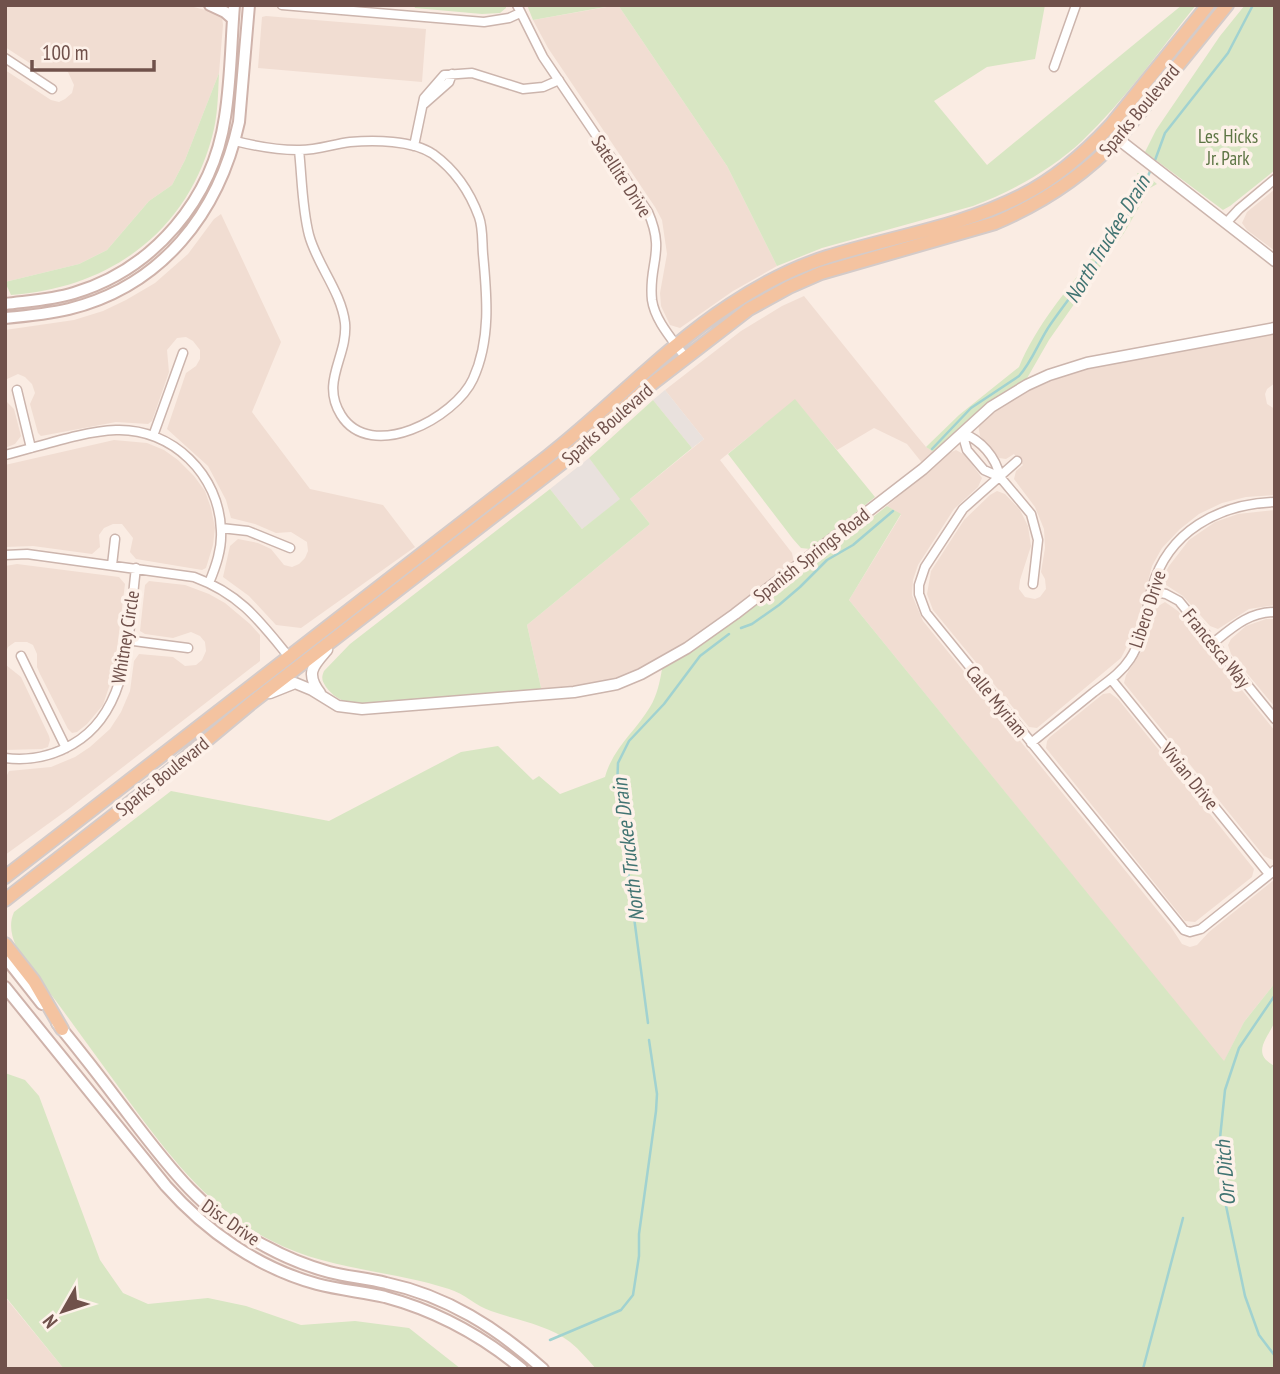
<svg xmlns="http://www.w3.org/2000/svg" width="1280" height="1374" viewBox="0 0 1280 1374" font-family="'PT Sans Narrow',sans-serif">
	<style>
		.residential { fill: #f1ddd2 }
		.industrial { fill: #e9e1dd }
		.green { fill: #d8e6c3 }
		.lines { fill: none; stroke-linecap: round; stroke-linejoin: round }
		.stream { stroke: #a1d2d0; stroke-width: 2.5 }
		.minor-casing { stroke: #ccb5ad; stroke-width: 11 }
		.tertiary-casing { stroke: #ccb5ad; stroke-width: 13 }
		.secondary-casing { stroke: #cfb3ab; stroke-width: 14 }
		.primary-casing { stroke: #d4cbc9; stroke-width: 16 }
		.minor { stroke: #fff; stroke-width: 8 }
		.tertiary { stroke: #fff; stroke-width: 10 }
		.secondary { stroke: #fff; stroke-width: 10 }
		.primary { stroke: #f4c3a0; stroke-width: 12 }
		.labels { text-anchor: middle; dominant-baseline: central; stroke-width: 7; stroke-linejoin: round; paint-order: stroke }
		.street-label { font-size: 19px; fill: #70514b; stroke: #fdf1e9 }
		.park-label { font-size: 19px; fill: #5d7544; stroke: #fdf1e9 }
		.water-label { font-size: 21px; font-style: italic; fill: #417472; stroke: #fdf1e9 }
	</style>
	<rect width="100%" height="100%" fill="#faece3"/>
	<path class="residential" d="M5 5H186L217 13 222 17 223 25 219 73 185 160 172 185 149 201 107 250 79 264 5 282V70L51 100 59 102 65 99 72 93 74 85 68 72 59 68 42 71 5 47Z
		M618 5 727 166 777 266 733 291 680 328 670 325 661 306 660 293 667 254 662 220 655 207 548 48 533 20Z
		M266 16 426 29 422 82 258 68 262 17Z
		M1275 189V251L1247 230 1242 223 1247 212Z
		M221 214 281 342 252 412 310 489 383 505 415 547 301 628 276 625 249 596 223 577 230 546 238 539 258 543 271 549 284 565 292 567 299 564 305 558 308 551 307 542 291 532 276 533 255 524 231 518 226 500 208 466 167 429 186 373 196 366 200 359V350L193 341 186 337 177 338 167 350 169 372 152 421 148 424 116 422 41 436 38 433 30 404 35 393 32 384 25 377 18 374 5 380V330L74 320 103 311 126 300 155 283 188 254 214 219Z
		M804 296 916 435 926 447 935 453 923 464 907 444 874 428 837 450 795 400 720 460 792 553 794 563 691 640 651 664 604 683 542 692 527 625 650 524 630 499 704 439 665 390 741 331 782 306Z
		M1263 335H1275V383L1267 389 1265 394 1267 404 1275 409V495L1246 497 1222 503 1199 514 1180 529 1162 548 1152 566 1135 631 1121 658 1037 728 1029 727 933 610 927 594 931 571 964 520 990 495 997 491 1005 494 1020 510 1028 526 1031 546 1020 580 1019 589 1025 597 1035 599 1040 597 1046 589 1045 579 1041 572 1045 548 1044 529 1035 507 1014 479 1016 471 1023 465 1014 454 1006 459 999 458 980 436 978 424 1021 394 1078 370Z
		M5 400 14 409 21 436 15 444 5 448Z
		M114 440 147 443 164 450 178 460 194 476 205 491 211 508 215 528 213 545 206 568 202 570 136 559 130 552 133 538 122 524H113L104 528 99 535 100 547 92 554 33 546 5 547V465Z
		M956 450 965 455 982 478 978 487 954 509 918 565 913 580 912 595 923 621 1171 927 1182 944 1190 947 1197 945 1209 932 1275 879V983L1244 1022 1224 1062 849 600 901 515 887 506 949 453Z
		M1275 510V605L1249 609 1218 629 1210 626 1183 596 1166 585 1164 575 1169 566 1189 540 1215 522 1238 514Z
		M17 564 119 577 125 584 114 673 108 690 103 705 87 724 77 732 72 733 68 729 40 674 37 667V654L33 645 27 642H15L8 647 5 654V566Z
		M149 581 185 585 209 594 225 603 250 624 260 635V661L70 808 5 855V779L9 771 51 767 75 757 90 747 110 729 121 712 130 691 134 661 139 654 173 657 185 666 196 665 202 660 206 651 205 642 200 636 191 632 173 638 145 634 140 631 145 585Z
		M1165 602 1178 611 1275 731V861L1264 856 1124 683 1126 675 1146 644 1155 608Z
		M1266 619H1275V707L1231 654 1228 645 1231 639 1246 626Z
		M5 658 6 665 21 677 49 736 50 740 48 747 42 749 5 750Z
		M1110 693 1118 699 1254 869 1252 877 1195 922 1185 921 1046 748 1047 741 1050 737 1103 694Z
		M5 1297 64 1369H5Z"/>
	<path class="industrial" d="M665 390 704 439 692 448 653 400Z
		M589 458 621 499 582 529 550 489Z"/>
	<path class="green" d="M414 5H506V8L500 13 482 14 415 8Z
		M527 5H616L533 20Z
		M618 5H1045L1035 59 987 67 934 101 987 165 1182 5H1196C1160 50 1124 101 1082 141 1051 170 1012 191 973 206L822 248 777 266 727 166Z
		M1245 5H1275V170L1230 206 1223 210 1145 152 1156 130 1220 36Z
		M219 73C218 94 218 116 212 137 186 233 109 288 11 295L5 282 79 264 107 250 149 201 172 185 185 160Z
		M1137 173H1144L1157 184 1150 188 1124 233 1049 340 1026 380 982 408 935 453 926 447 959 415 1019 367C1046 301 1111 247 1141 183Z
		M795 399 875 497 810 549 801 548 793 539 728 454Z
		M653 400 692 448 630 499 650 524 527 625 542 692 373 704C353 704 339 704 326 687 322 681 321 678 324 671L350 644 550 489 582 529 620 499 589 458Z
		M887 506 901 514 849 600 1224 1061 1244 1022 1275 983C1275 994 1278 1012 1274 1023 1268 1038 1250 1054 1275 1066V1369H596C588 1360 580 1350 570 1342 549 1325 516 1320 491 1311 476 1306 465 1294 449 1289 390 1270 326 1270 270 1240 210 1209 171 1158 131 1104 106 1070 81 1035 56 1001 40 978 0 943 14 912L171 791 329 821 461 752 498 746 533 780 539 776 560 794 605 777C613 748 635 732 650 707 657 696 660 681 662 669 741 620 814 563 887 506Z
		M5 1073 25 1080 39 1096 100 1260 123 1293 148 1304 208 1298 246 1306 301 1325 355 1321 409 1328 461 1369H64L5 1296Z"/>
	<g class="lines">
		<path class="stream" d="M1154 163 1165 133 1228 53 1253 5
			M932 449 971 408 1019 376C1032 362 1039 341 1050 325 1085 275 1129 226 1151 169
			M741 628 752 624 779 605 800 587 827 560 853 545 893 511
			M1275 995 1239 1048 1225 1090 1220 1138 1221 1182 1245 1296 1259 1335 1275 1356
			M648 1023 617 789 618 763 629 741 664 704 700 656 729 634
			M550 1340 621 1310 633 1295 639 1256V1234L656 1111 657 1094 649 1040
			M1143 1369 1183 1218"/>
		<defs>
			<path id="minor" d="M282 5 484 22 509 18 520 13
				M517 5 543 57 648 212C666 253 648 264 652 300 655 321 673 340 685 357
				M5 58 52 89
				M1054 67 1076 5
				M424 104 449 82 452 74
				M235 141C255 146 277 150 297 150 315 151 333 144 350 142 374 140 412 140 433 154 455 170 470 192 479 217 483 228 482 242 483 254 487 296 491 340 473 379 455 418 371 463 341 415 320 381 348 357 345 323 341 291 317 265 309 235 302 208 302 178 299 150
				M414 146 424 98 444 75 472 73 523 89 543 87 559 80
				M1226 223 1239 209 1275 179
				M17 390 31 448
				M153 436 183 353
				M5 455C38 447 83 431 116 430 172 428 220 475 221 531 222 549 216 566 209 583
				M1017 461 963 509 925 567 919 585V594L926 613 1184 930 1190 932 1201 929 1275 870
				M1000 477C996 457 981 440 962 433L967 450 984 470 1000 477 1031 514 1038 540 1033 584
				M221 528 248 531 290 548
				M5 555 27 554 194 577C240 594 259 620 289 657
				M112 565 115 539
				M1151 591 1166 594 1179 601 1275 719
				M126 640 188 648
				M1213 643C1233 627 1249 612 1275 612
				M21 656 66 748
				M1111 679 1269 874
				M1031 743C1052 726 1073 709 1094 692 1107 682 1121 673 1130 659 1144 638 1145 612 1152 588 1168 531 1219 504 1275 502
				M5 758C29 761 53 756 73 744 132 710 128 628 136 568"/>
			<path id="tertiary" d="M1118 139 1275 261
				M270 693 295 683 312 690 338 706 362 709 574 692 617 684 641 674 687 648 735 614 923 469 991 407 1027 385 1049 375 1087 363 1275 328
				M320 693C305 673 313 666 327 650"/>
			<path id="secondary" d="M210 5 225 12 233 19
				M5 304C28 301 52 300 74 293 154 269 213 199 225 117 231 80 231 42 234 5
				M5 318C27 316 48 314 69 309 162 286 219 213 239 122L249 5
				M5 957 42 1004
				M5 987 166 1186C206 1231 258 1268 317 1284 340 1290 363 1292 385 1297 437 1311 481 1335 522 1369
				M57 1023C79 1050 101 1078 122 1106 164 1161 202 1214 265 1246 285 1257 307 1266 329 1272 348 1277 367 1278 386 1283 447 1296 497 1328 543 1369"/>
			<path id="primary" d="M5 877C186 737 367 597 547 457 610 408 663 349 730 305 760 285 792 268 827 257 891 237 960 227 1021 196 1055 179 1085 153 1111 125L1208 5
				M5 900 154 784 250 704 562 463 649 386 749 309 789 287 821 273 995 223C1042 203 1083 176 1118 139L1227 5
				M5 944 34 981 62 1029"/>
		</defs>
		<use href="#minor" class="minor-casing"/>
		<use href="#tertiary" class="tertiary-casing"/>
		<use href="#secondary" class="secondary-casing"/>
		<use href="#primary" class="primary-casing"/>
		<use href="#minor" class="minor"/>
		<use href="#tertiary" class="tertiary"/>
		<use href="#secondary" class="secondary"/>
		<use href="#primary" class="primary"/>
	</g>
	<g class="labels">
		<g class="street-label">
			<text transform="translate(1139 110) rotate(-50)">Sparks Boulevard</text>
			<text transform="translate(622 176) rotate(57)">Satellite Drive</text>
			<text transform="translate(607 424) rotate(-41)">Sparks Boulevard</text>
			<text transform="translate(811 555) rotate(-38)">Spanish Springs Road</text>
			<text transform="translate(1147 609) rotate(-72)">Libero Drive</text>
			<text transform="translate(125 637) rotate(-81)">Whitney Circle</text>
			<text transform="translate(1217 648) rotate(51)">Francesca Way</text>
			<text transform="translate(997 701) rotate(51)">Calle Myriam</text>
			<text transform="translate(162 776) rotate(-39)">Sparks Boulevard</text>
			<text transform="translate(1190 776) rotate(51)">Vivian Drive</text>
			<text transform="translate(231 1222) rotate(35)">Disc Drive</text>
		</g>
		<g class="park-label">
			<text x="1228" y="136">Les Hicks<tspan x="1228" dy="22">Jr. Park</tspan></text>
		</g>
		<g class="water-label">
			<text transform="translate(1107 239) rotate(-59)">North Truckee Drain</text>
			<text transform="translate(628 850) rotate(-97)">North Truckee Drain</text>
			<text transform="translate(1225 1173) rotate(-95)">Orr Ditch</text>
		</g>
	</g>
	<rect width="1280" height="1374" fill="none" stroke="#70514b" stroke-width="14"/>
	<g transform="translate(63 1311) rotate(231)" stroke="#fdf1e9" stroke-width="5" paint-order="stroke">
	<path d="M0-5L12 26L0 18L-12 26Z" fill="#70514b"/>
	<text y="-10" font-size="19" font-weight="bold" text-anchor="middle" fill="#70514b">N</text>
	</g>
	<path d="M32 60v10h122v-10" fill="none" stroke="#70514b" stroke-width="3.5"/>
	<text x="42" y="60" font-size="21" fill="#70514b" stroke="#fdf1e9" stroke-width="5" paint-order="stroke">100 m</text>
</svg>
